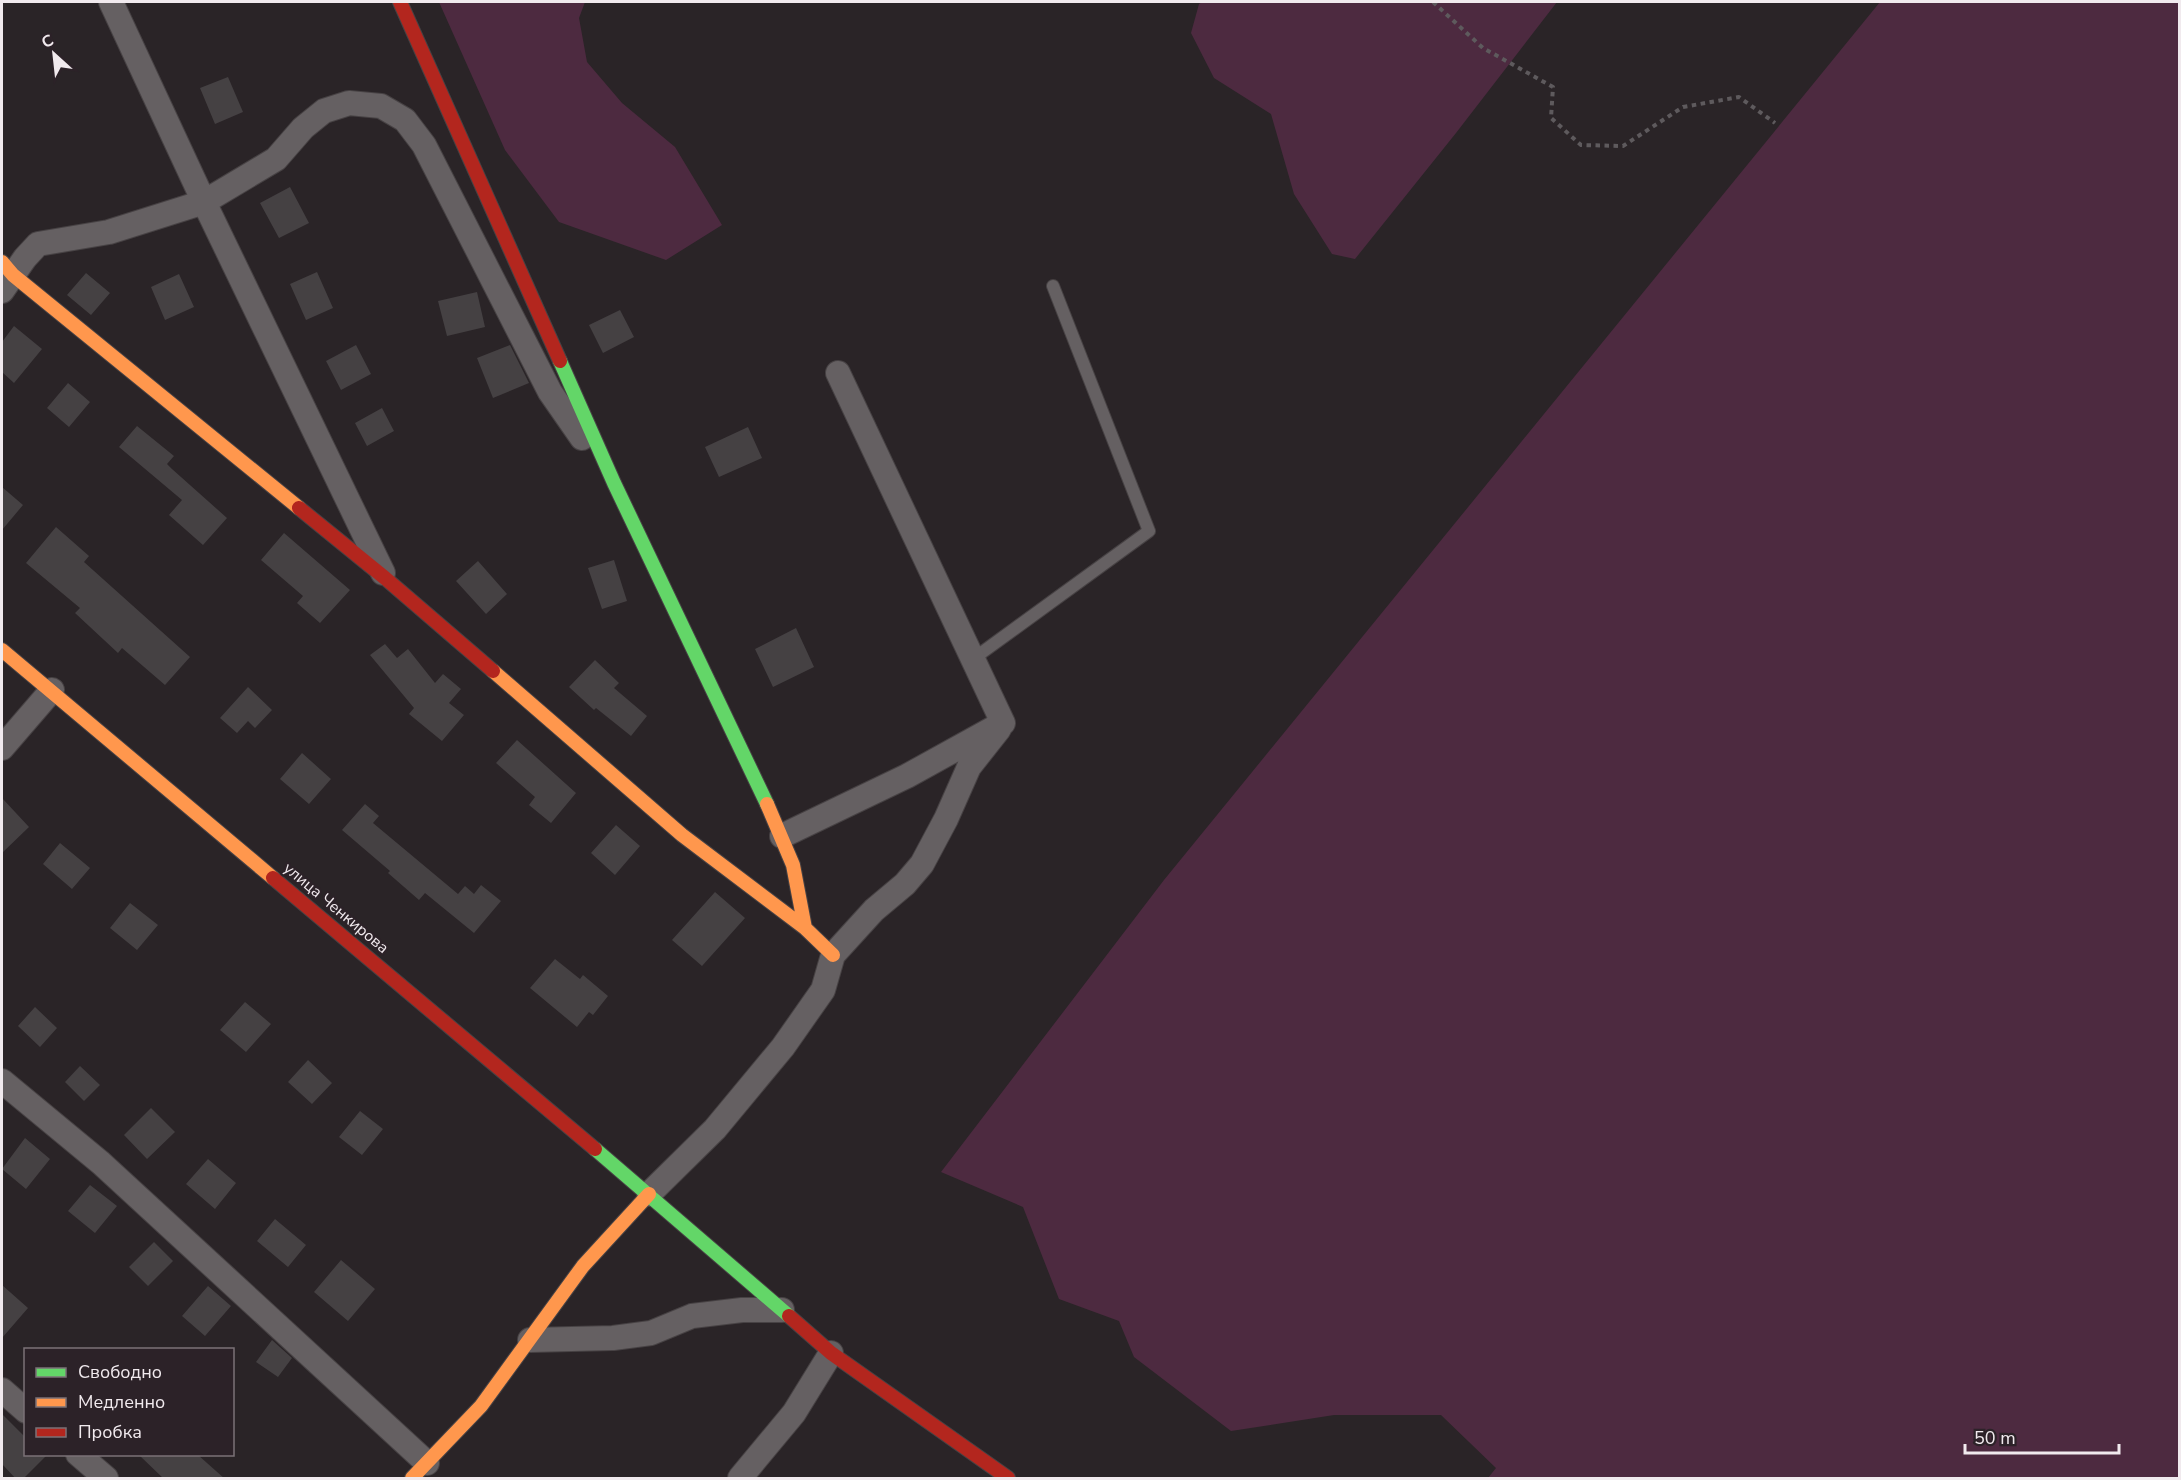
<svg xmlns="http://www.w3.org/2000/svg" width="2181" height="1480" viewBox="0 0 2181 1480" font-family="'Nunito Sans',sans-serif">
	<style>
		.green { fill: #4d2a40 }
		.building { fill: #454143 }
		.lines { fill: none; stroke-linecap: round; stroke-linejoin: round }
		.lane-casing { stroke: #474244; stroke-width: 14 }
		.street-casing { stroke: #474244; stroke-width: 26 }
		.fast-casing { stroke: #474244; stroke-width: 16 }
		.slow-casing { stroke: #474244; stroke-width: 16 }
		.jam-casing { stroke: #474244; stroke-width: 16 }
		.path { stroke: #5e5a5d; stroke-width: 4; stroke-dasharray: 4.5 4.5; stroke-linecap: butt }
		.lane { stroke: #656062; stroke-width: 12 }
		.street { stroke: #656062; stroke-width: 24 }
		.fast { stroke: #63d668; stroke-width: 14 }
		.slow { stroke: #ff974d; stroke-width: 14 }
		.jam { stroke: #b3261e; stroke-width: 14 }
		.labels { text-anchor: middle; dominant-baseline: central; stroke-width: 4.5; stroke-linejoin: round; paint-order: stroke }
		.street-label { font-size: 16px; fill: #f1eaee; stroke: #2c2228 }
	</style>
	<rect width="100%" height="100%" fill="#2a2427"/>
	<path class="green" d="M439 2H585L579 18 587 62 622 103 675 147 722 225 666 260 559 222 505 150Z
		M1202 2H1557L1456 133 1355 259 1332 254 1294 194 1271 114 1214 78 1191 33 1199 4Z
		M1880 2H2179V1478H1488L1496 1468 1441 1415H1334L1231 1431 1134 1357 1119 1321 1059 1299 1023 1207 941 1172 1164 880Z"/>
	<path class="building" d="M228 77 243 112 215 124 200 88Z
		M290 187 309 223 279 238 260 203Z
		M317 272 333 308 306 320 290 284Z
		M86 273 110 293 91 315 67 295Z
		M179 274 194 307 165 320 151 287Z
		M477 292 485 327 447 336 438 301Z
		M620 310 634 337 603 353 589 325Z
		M14 326 42 349 14 383 2 372V342Z
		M356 345 371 374 341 390 326 361Z
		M510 345 529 383 493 398 477 358Z
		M68 383 90 402 69 427 47 408Z
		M382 408 394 431 367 446 355 423Z
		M137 426 174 456 167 464 172 469 227 518 203 545 169 515 182 500 119 447Z
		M748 427 762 458 719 477 705 447Z
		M2 487 23 505 2 530Z
		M56 527 89 556 84 562 190 657 165 685 122 648 118 653 75 613 80 608 26 563Z
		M284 533 350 590 320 623 297 603 303 596 261 560Z
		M614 560 627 601 602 609 588 568Z
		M478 561 507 594 486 614 456 581Z
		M796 628 814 667 773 687 755 649Z
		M385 644 397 658 408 649 435 683 443 674 461 689 449 703 464 715 442 741 409 714 414 708 370 655Z
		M595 660 619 683 614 688 647 716 631 736 596 708 594 710 569 687Z
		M248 687 272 710 255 728 248 721 237 733 220 718Z
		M517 740 576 793 551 823 529 805 535 797 496 763Z
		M302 753 331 779 309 804 280 779Z
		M2 798 29 827 2 853Z
		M365 804 379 816 373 823 458 894 465 886 474 894 481 885 501 901 474 933 425 893 419 900 388 873 390 871 342 830Z
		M616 825 640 846 615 875 591 853Z
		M60 843 90 868 72 889 43 864Z
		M715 892 745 918 702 966 672 940Z
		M130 903 158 925 137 950 110 928Z
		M555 959 580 979 583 975 608 996 593 1015 589 1012 577 1027 530 988Z
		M245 1002 271 1024 246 1052 220 1030Z
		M35 1007 57 1028 40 1047 18 1026Z
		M308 1060 332 1083 312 1104 288 1082Z
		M80 1066 100 1085 84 1101 65 1082Z
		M151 1108 175 1132 147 1159 124 1135Z
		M360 1111 383 1129 362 1155 339 1137Z
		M25 1138 50 1159 26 1189 2 1169Z
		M208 1159 236 1183 215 1209 186 1184Z
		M90 1185 117 1206 95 1233 68 1211Z
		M275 1219 306 1245 288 1267 257 1241Z
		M154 1242 173 1261 148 1286 129 1267Z
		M341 1260 375 1289 348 1321 314 1292Z
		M2 1285 28 1308 2 1338Z
		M208 1286 231 1306 205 1336 182 1316Z
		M272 1340 292 1358 278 1377 256 1362Z
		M2 1414 26 1438V1455H47L23 1479H16L2 1464Z
		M139 1455H198L225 1479H164Z"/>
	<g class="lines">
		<defs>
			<path id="lane" d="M973 659 1149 531 1053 286"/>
			<path id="street" d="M111 2 204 202 383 573
				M2 291 25 258 38 244 109 232 204 202 276 159 303 128 324 111 349 103 381 106 405 120 424 145 550 392 582 438
				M2 748 52 690
				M782 836 907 776 1003 723 838 373
				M2 1081 101 1163 427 1463
				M649 1194 715 1129 783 1047 823 990 833 955 874 910 905 884 922 864 946 819 969 767 999 729
				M530 1340 613 1338 651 1333 692 1316 742 1310H782
				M2 1390 26 1411
				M78 1454 106 1478
				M740 1478 794 1413 831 1353"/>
			<path id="fast" d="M560 361 614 483 767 804
				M595 1149 789 1316"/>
			<path id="slow" d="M2 262 13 275 299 508
				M2 650 273 878
				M493 671 682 835 805 928 833 955
				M767 804 793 865 805 928
				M412 1478 481 1406 583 1266 649 1194"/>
			<path id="jam" d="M400 2 560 361
				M299 508 385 578 493 671
				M273 878 595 1149
				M789 1316 831 1353 1008 1478"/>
		</defs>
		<use href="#lane" class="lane-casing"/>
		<use href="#street" class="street-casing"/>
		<use href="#fast" class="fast-casing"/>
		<use href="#slow" class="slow-casing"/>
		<use href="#jam" class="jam-casing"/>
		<path class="path" d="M1433 2 1483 48 1553 87 1551 118 1581 145 1623 146 1683 107 1739 97 1775 123"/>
		<use href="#lane" class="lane"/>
		<use href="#street" class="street"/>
		<use href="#fast" class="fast"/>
		<use href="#slow" class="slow"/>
		<use href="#jam" class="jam"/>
	</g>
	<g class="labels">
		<g class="street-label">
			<text transform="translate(336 908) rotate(40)">улица Ченкирова</text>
		</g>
	</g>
	<rect width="2181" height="1480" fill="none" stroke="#f1eaee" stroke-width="6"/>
	<rect x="24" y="1348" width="210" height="108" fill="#2c2228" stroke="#7b7277" stroke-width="1.5"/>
	<rect x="36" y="1368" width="30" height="9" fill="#63d668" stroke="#7b7277" stroke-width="1.5"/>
	<text x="78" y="1378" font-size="18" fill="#f1eaee">Свободно</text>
	<rect x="36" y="1398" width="30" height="9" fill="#ff974d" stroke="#7b7277" stroke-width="1.5"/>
	<text x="78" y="1408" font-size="18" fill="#f1eaee">Медленно</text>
	<rect x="36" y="1428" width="30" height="9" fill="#b3261e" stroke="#7b7277" stroke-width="1.5"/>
	<text x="78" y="1438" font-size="18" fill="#f1eaee">Пробка</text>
	<g transform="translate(54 54) rotate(333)" stroke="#2c2228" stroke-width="4.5" paint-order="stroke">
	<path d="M0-4.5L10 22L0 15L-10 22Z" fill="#f1eaee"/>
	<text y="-9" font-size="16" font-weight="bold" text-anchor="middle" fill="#f1eaee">С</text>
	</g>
	<path d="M1965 1444v9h154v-9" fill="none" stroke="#f1eaee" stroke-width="3"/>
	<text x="1974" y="1444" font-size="18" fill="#f1eaee" stroke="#2c2228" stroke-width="4.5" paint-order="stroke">50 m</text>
</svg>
